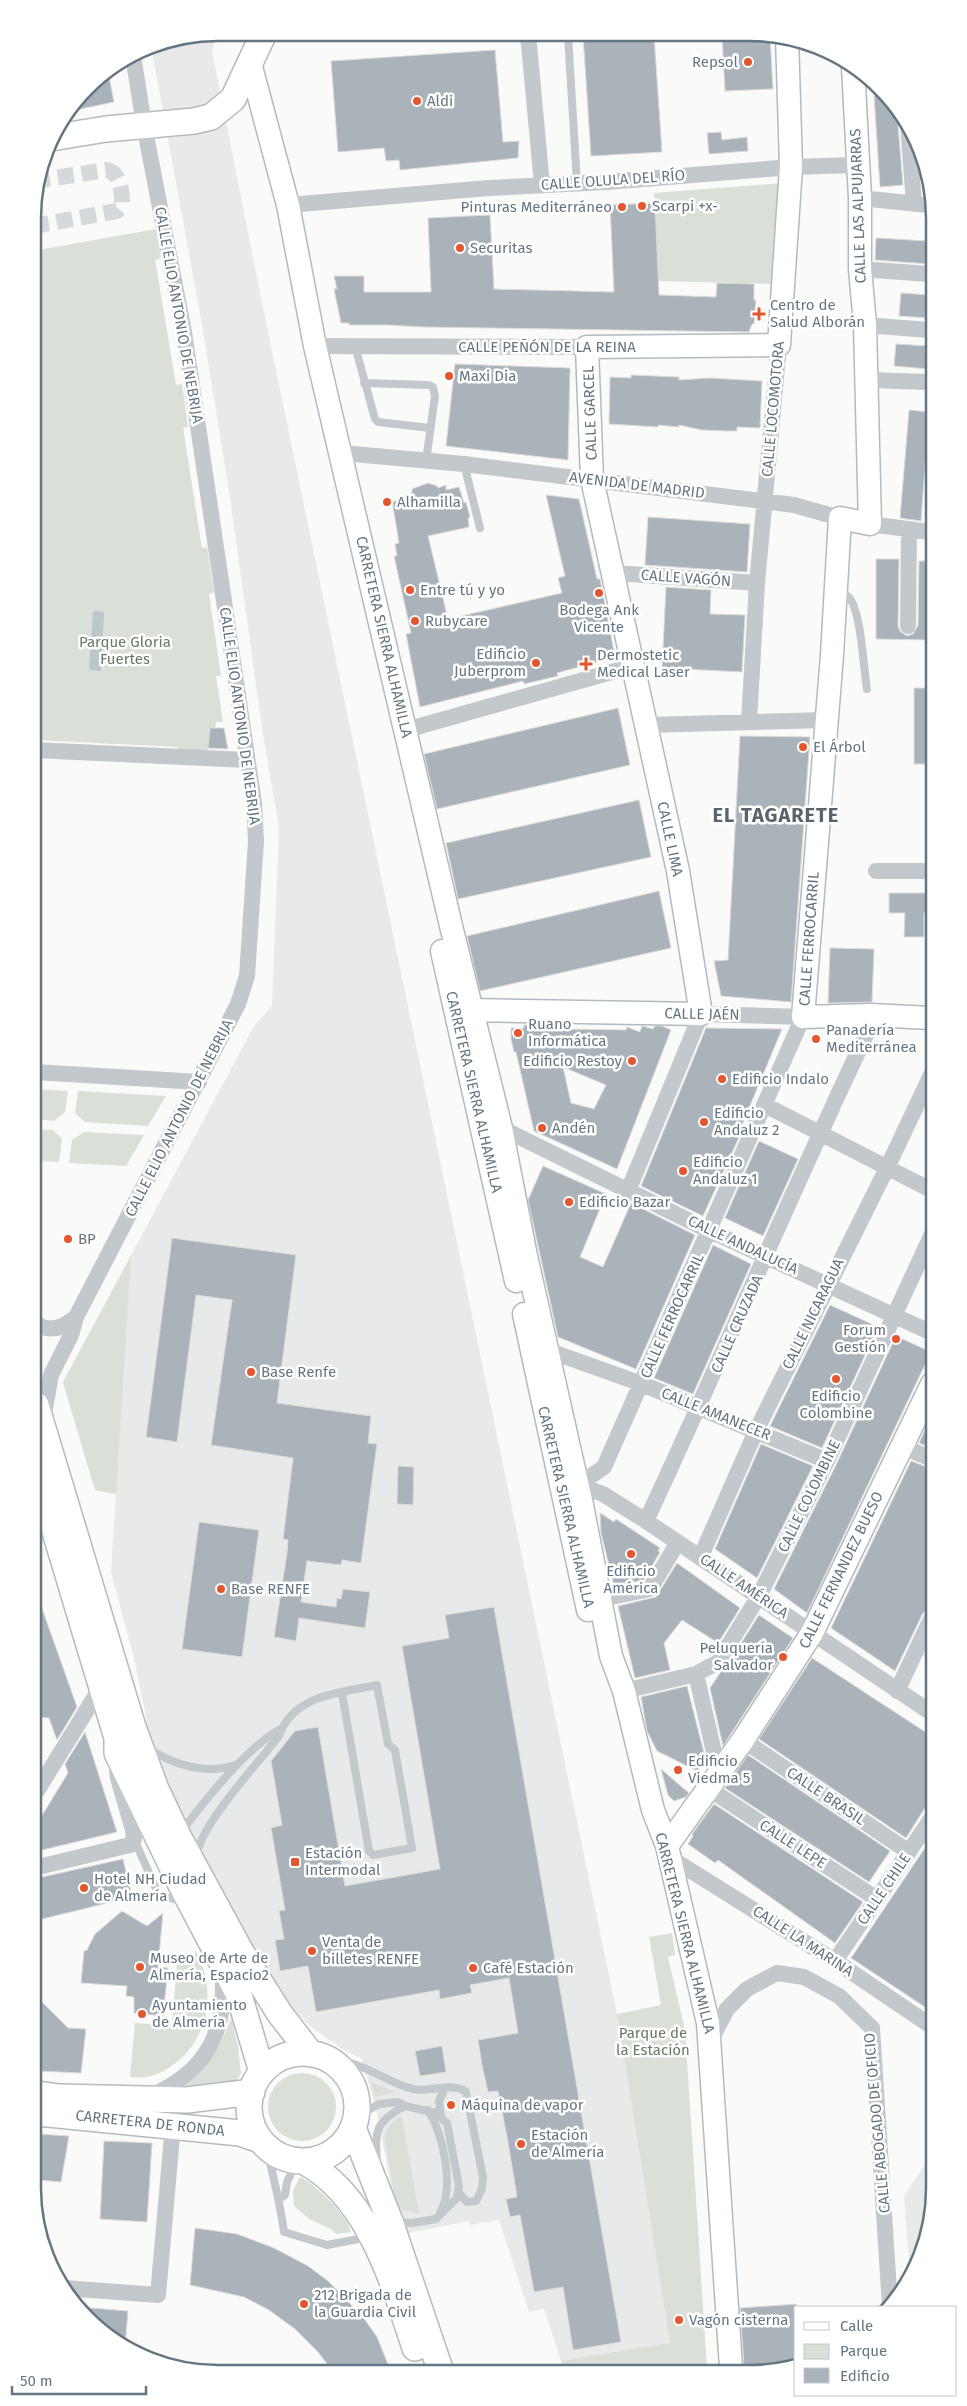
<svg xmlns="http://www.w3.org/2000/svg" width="967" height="2406" viewBox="0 0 967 2406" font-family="'Fira Sans',sans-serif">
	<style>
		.built { fill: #e8e9e9 }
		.green { fill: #dadfd7 }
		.water { fill: #bbc7cb }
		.building { fill: #aab3b9; stroke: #dcdcda; fill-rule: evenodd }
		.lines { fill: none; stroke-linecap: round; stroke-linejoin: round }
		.street-tunnel { stroke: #d5d9db; stroke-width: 16; stroke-dasharray: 16 8; stroke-linecap: butt }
		.secondary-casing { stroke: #b3babf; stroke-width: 25 }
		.primary-casing { stroke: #b5babe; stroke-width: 28 }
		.lane { stroke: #c3c8cc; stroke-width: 8 }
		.street { stroke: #c3c8cc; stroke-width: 16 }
		.secondary { stroke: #fff; stroke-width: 22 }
		.primary { stroke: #fff; stroke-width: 25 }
		.poi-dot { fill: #e4572e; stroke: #fff; stroke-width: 2 }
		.labels { text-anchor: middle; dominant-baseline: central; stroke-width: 5; stroke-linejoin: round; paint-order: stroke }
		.poi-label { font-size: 15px; fill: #657683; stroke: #fff; text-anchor: start }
		.street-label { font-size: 15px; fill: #657683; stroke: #fff }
		.park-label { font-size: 15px; fill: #687a64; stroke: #fff }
		.district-label { font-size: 20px; font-weight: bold; letter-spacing: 1px; fill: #57646e; stroke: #fff }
		.rim { fill: none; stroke: #657683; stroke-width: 2.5 }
	</style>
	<rect width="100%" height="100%" fill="#fafaf8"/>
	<path class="built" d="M217 33 212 51 261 298 617 2014 670 2343 625 2352 561 2361 544 2309 529 2312 499 2220 470 2225 469 2221 404 2234 393 2197 378 2117 362 2059 341 2048 311 2027 284 2001 274 1986 177 1811 143 1723 147 1721 134 1658 111 1572 116 1494 95 1490 63 1382 254 1026 272 1006 279 827 263 735 230 498 203 330 151 46Z
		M934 2151V2200L920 2259 910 2277 904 2196Z"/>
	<path class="green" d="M784 183 775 284 658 281 654 193Z
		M156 229 161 258 155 260 176 385 182 384 188 427 183 428 202 548 207 547 214 593 209 594 221 676H216L223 722H216L215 728H210L208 754 178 753V747L34 740 33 251Z
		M35 1089 68 1091 65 1112 54 1121 36 1119Z
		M78 1091 166 1096 148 1126 85 1122 75 1113Z
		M36 1129 53 1130 62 1139 59 1162 36 1161Z
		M84 1132 144 1135 126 1166 69 1163 72 1140Z
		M131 1256 116 1494 95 1490 63 1382Z
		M672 1933 675 1955 668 1957 685 2030 707 2368H563L561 2361 670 2343 617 2014 661 2005 649 1937Z
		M195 1950C217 1988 210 2038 173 2065 159 2075 147 2079 130 2077L135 2023 172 2026 177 1964 194 1965Z
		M231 2018 238 2046 241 2074 235 2082 204 2088H183C207 2068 221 2048 231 2018Z
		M268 2107a34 34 0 1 1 68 0a34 34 0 1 1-68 0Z
		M371 2082 396 2092 375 2097Z
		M402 2116 419 2214 403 2210 396 2202 385 2143C384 2131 390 2120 402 2116Z
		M300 2177C315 2184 348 2216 351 2232L336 2234 331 2229 309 2219 294 2206 293 2191Z"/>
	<path class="water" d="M93 611 104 612 101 671 89 670Z"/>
	<path class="building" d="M583 35H654L662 152 591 156Z
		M722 36H770L773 89 725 91Z
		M495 50 503 142 519 141 518 158 400 170 399 160 386 161 384 148 338 152 331 61Z
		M108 71 114 102 71 111 96 79Z
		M885 94 902 116 898 125 903 185 880 187 874 95Z
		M721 132 722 140 747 137 748 151 709 154 707 133Z
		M920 150 928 170V184H923Z
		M655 203 659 295 716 297 717 283 754 284V300H756L754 324H752L749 332 423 327 388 325H349V323H341L334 289H337L334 276H364V292H431L428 218 490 215 494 289 614 292 610 205Z
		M876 238 928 241 929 264 875 260Z
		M901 293 929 295V318L899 316Z
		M896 344 929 346V369L894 366Z
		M455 364 570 368 568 460 446 446Z
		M631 375 679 377V380L710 378 762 381 760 428 737 427V431H725L702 430 679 425V427L658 425V427L609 424 610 377 631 378Z
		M909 410 929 412 921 521 900 518Z
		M428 483 437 486 438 488 446 485V490L459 487 464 503 466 502 470 517 468 518 469 527 428 536 448 619 562 593 558 578 565 576 546 495 579 499 597 579H600L615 657 557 673 558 676 524 684 523 681 420 707 406 634 411 633 394 556H397L395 544 399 543 393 507V502L412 493V489Z
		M648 517 750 524 747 572 645 565Z
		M876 559H899L898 626 900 631 907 636 913 634 918 626 919 561H929L930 640 876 639Z
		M666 587 711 590 710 614 745 615 742 672 662 668Z
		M914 688H930V764H914Z
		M618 708 630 765 437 809 424 754Z
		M210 728H224L228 749 208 748Z
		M740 736 810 737 791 1002 721 996 714 961 728 960Z
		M639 800 651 857 458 899 446 843Z
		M659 891 671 948 480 991 467 936Z
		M889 893H930V913H924V937H904L905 913H889Z
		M830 948 874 949 872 1002 828 1003Z
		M524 1025 546 1027 561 1026 560 1029 626 1030 627 1027 640 1032 642 1026 653 1029 655 1026H662L671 1030 617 1169 534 1131 516 1052H514L511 1039V1028H524ZM563 1067 606 1085 594 1109 571 1103Z
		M706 1028 782 1029 739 1132 741 1133 703 1216 641 1186Z
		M759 1141 798 1159 763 1236 725 1218Z
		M543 1166 606 1194 580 1257 603 1267 631 1203 695 1235 636 1369 558 1337 528 1200Z
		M172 1238 296 1255 277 1403 371 1416 368 1443 377 1444 361 1563 342 1560 341 1565 307 1561 301 1602 336 1607 337 1598 341 1599 343 1589 370 1592 365 1628 299 1618 296 1641 274 1637 287 1553 288 1540 283 1539 293 1458 211 1445 232 1300 196 1295 177 1442 146 1437Z
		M713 1245 751 1264 693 1394 654 1378Z
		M830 1305 878 1327 822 1448 770 1426Z
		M896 1336 931 1352 807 1613 774 1589 836 1465Z
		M932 1415V1448L919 1443Z
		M761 1444 813 1466 757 1578 715 1549Z
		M911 1461 932 1469V1607L923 1613 895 1671 831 1628Z
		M398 1466 414 1467 413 1505 397 1504Z
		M600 1513 614 1522 616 1519 660 1548 658 1551 660 1552 644 1580 614 1586 601 1533Z
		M199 1522 259 1530 242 1657 182 1649Z
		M677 1563 740 1608 718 1643 682 1620 664 1643 670 1670 635 1678 618 1606 656 1597Z
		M37 1600H39L77 1707 57 1740 49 1718 37 1717Z
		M494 1607 621 2342 573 2350 563 2287 534 2292 520 2215 510 2217 506 2199 517 2197 508 2142 498 2091 488 2092 482 2065 478 2040 518 2033 509 1978 470 1985 472 1993 440 1999 439 1990 316 2012 308 1966 280 1971 275 1940 284 1939 279 1911 285 1910 271 1828 282 1825 271 1761 295 1731 318 1727 345 1886 440 1869 402 1646 449 1638 445 1615Z
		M759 1615 793 1638 723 1746 710 1688 720 1673 726 1667Z
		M932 1639 933 1660 924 1656Z
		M812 1658 933 1737V1795L906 1838 759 1739Z
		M687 1686 705 1757 697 1771 657 1751 647 1731 641 1697Z
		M85 1732 117 1832 38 1851V1822L68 1773 65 1764Z
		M748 1755 890 1851 869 1882 725 1788Z
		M661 1769 689 1793 686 1797 674 1801 668 1795Z
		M714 1804 863 1902 835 1943 718 1860 715 1863 688 1844 693 1836 692 1834Z
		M933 1836V1907L934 2013 851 1958Z
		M123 1859 132 1897 38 1920V1878Z
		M122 1911 147 1926 163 1913 158 1967 168 1968 163 2016 134 2013V1997L126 1996 127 1986 81 1983 84 1951 87 1950 95 1934Z
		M38 1998 68 2028 86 2029 81 2073 38 2071Z
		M442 2046 446 2072 420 2076 415 2051Z
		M38 2134 69 2136 61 2182 39 2180Z
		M104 2141 152 2143 147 2222 100 2219Z
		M195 2228 237 2234 274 2248 308 2266 328 2281 363 2317 377 2337 390 2369H331L318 2352 295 2329 269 2310 244 2297 190 2285Z
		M796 2304V2362L775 2367H744L740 2308Z
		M79 2307 128 2311 125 2347 96 2327Z"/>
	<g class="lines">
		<path class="street-tunnel" d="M33 226 117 211 122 205C122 192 121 173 107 170L40 180"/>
		<defs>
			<path id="secondary" d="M250 63 288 205 315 346 452 930 501 1128 526 1256 582 1505 611 1656 624 1691 653 1810 667 1846 708 2023 731 2368
				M853 67 860 198V269L865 325 870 524 840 518 832 655 803 1017 871 1015 931 1018
				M442 951 516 1281
				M472 1010 701 1014 678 871 592 479 587 347 779 345 791 167 787 37
				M524 1314 588 1610
				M667 1846 743 1740 812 1633 932 1384"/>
			<path id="primary" d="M51 138 106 129 194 121 211 117 233 99 264 33
				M36 1405 133 1727 156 1789 178 1836 241 1952 280 2014 311 2054
				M37 1472 117 1738V1753L178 1879 239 1995 262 2072
				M249 2107a54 54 0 1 1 108 0a54 54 0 1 1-108 0Z
				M38 2094 59 2097 187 2100 252 2092
				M38 2113 220 2131 240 2133 260 2140
				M353 2128 390 2221 440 2369
				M303 2161C369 2196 393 2282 415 2348"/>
		</defs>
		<use href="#secondary" class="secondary-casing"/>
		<use href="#primary" class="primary-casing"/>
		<path class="lane" d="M568 35 577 183
			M355 346 375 419 378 422 430 428
			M364 383 429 385 433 387 435 396 426 461
			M464 464 480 528
			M839 591C846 594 850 597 853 604 862 626 863 665 867 689
			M147 1747C172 1765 208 1776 238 1764
			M181 1832C206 1799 246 1748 282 1728
			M134 1839 157 1891 163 1896 183 1902
			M197 1855C200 1825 259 1762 279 1736 293 1694 341 1693 377 1685L388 1744 395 1750 412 1848 373 1855 369 1851 342 1693
			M332 2062C359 2058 386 2083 413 2089 430 2093 451 2081 466 2092L483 2177 482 2189 476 2201 467 2202 459 2193
			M428 2110C443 2134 455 2187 440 2213
			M441 2116 439 2101 445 2088
			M356 2117 379 2104 398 2102 405 2106 436 2113 447 2123 459 2186 457 2198 436 2219 412 2223 395 2222
			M266 2146C273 2175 280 2202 284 2232L327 2245 369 2237
			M377 2164C375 2132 374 2122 405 2106
			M280 2199 285 2195 287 2182 297 2161"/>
		<path class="street" d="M528 34 542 185
			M908 124 914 204
			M860 198 928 205
			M288 205 489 188 607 182 791 167 857 165
			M860 269 929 274
			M865 325 929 330
			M315 346 587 347
			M867 380 929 382
			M342 453 464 464 794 505 840 518
			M870 524 929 532
			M614 573 757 583
			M908 626 909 530
			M749 721 757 583 779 345
			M646 725 826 720
			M406 730 633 666
			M34 750 247 760
			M876 871H930
			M35 1072 199 1082
			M765 1105 931 1190
			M501 1128 710 1231 932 1333
			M36 1323C50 1334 64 1327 76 1317
			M547 1350 642 1384 827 1461
			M43 1419 51 1375 71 1335 76 1317 238 1004 247 976 256 841 254 803 184 332 144 125 133 55
			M901 1446 932 1459
			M578 1485 604 1467 803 1017 701 1014 628 1191
			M578 1485 603 1494 646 1521 933 1714
			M646 1521C722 1359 790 1194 867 1033L871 1015
			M701 1556 756 1431 887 1168 931 1075
			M611 1597 650 1589 678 1542
			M696 1674 719 1774
			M624 1691 696 1674 718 1662 759 1596 827 1461 931 1236
			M897 1691 932 1617
			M743 1740 909 1852
			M709 1789 877 1899
			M37 1791 101 1687
			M669 1857 835 1961 934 2028
			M38 1867 130 1845 134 1839 133 1830 118 1778 117 1770
			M835 1961 933 1816
			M711 2040 727 2009 747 1989 777 1973 804 1977 839 1996 872 2028 890 2306
			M150 2096C207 2072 228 2030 222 1970
			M64 2288 158 2295 173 2125"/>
		<use href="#secondary" class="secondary"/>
		<use href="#primary" class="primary"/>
	</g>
	<g class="poi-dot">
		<circle cx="748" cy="62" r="5"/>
		<circle cx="417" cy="101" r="5"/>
		<circle cx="642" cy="206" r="5"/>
		<circle cx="622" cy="207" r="5"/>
		<circle cx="460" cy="248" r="5"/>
		<path d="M756.5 306.5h5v5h5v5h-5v5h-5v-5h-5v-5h5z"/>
		<circle cx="449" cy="376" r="5"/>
		<circle cx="387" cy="502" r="5"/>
		<circle cx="410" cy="590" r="5"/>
		<circle cx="599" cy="593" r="5"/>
		<circle cx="415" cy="621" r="5"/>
		<circle cx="536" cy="663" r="5"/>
		<path d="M583.5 656.5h5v5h5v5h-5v5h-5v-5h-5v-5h5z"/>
		<circle cx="803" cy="747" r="5"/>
		<circle cx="518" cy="1033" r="5"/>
		<circle cx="816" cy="1039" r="5"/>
		<circle cx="632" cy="1061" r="5"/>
		<circle cx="722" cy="1079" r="5"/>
		<circle cx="704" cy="1122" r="5"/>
		<circle cx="542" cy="1128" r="5"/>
		<circle cx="683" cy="1171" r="5"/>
		<circle cx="569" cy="1202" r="5"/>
		<circle cx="68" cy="1239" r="5"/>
		<circle cx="896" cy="1339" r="5"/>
		<circle cx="251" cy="1372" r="5"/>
		<circle cx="836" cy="1379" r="5"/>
		<circle cx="631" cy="1554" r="5"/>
		<circle cx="221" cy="1589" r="5"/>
		<circle cx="783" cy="1657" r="5"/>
		<circle cx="678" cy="1770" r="5"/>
		<rect x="290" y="1857" width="10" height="10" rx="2.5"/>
		<circle cx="84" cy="1888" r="5"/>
		<circle cx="312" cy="1951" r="5"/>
		<circle cx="140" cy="1967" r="5"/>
		<circle cx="473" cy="1968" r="5"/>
		<circle cx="142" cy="2014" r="5"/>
		<circle cx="451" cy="2105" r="5"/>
		<circle cx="521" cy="2144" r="5"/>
		<circle cx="304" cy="2304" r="5"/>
		<circle cx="679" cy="2320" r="5"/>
	</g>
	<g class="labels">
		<g class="poi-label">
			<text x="738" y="62" text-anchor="end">Repsol</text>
			<text x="427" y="101">Aldi</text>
			<text x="652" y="206">Scarpi +x-</text>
			<text x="612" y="207" text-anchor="end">Pinturas Mediterráneo</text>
			<text x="470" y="248">Securitas</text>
			<text x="770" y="305">Centro de<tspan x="770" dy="17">Salud Alborán</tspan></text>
			<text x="459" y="376">Maxi Dia</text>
			<text x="397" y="502">Alhamilla</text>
			<text x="420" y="590">Entre tú y yo</text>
			<text x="599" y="610" text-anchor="middle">Bodega Ank<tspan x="599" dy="17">Vicente</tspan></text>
			<text x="425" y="621">Rubycare</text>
			<text x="526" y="654" text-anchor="end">Edificio<tspan x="526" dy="17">Juberprom</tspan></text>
			<text x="597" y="655">Dermostetic<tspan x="597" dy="17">Medical Laser</tspan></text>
			<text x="813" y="747">El Árbol</text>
			<text x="528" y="1024">Ruano<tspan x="528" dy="17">Informática</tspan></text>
			<text x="826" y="1030">Panadería<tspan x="826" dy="17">Mediterránea</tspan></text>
			<text x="622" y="1061" text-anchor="end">Edificio Restoy</text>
			<text x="732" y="1079">Edificio Indalo</text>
			<text x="714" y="1113">Edificio<tspan x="714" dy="17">Andaluz 2</tspan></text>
			<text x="552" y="1128">Andén</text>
			<text x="693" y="1162">Edificio<tspan x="693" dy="17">Andaluz 1</tspan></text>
			<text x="579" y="1202">Edificio Bazar</text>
			<text x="78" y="1239">BP</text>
			<text x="886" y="1330" text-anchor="end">Forum<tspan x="886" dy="17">Gestión</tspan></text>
			<text x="261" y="1372">Base Renfe</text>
			<text x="836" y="1396" text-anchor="middle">Edificio<tspan x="836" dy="17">Colombine</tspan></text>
			<text x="631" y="1571" text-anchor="middle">Edificio<tspan x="631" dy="17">América</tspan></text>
			<text x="231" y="1589">Base RENFE</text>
			<text x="773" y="1648" text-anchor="end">Peluquería<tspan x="773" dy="17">Salvador</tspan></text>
			<text x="688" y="1761">Edificio<tspan x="688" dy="17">Viedma 5</tspan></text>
			<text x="305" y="1853">Estación<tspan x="305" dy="17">Intermodal</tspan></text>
			<text x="94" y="1879">Hotel NH Ciudad<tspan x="94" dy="17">de Almería</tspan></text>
			<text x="322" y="1942">Venta de<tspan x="322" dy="17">billetes RENFE</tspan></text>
			<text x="150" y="1958">Museo de Arte de<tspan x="150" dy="17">Almería, Espacio2</tspan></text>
			<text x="483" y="1968">Café Estación</text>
			<text x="152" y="2005">Ayuntamiento<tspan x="152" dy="17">de Almería</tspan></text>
			<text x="461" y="2105">Máquina de vapor</text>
			<text x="531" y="2135">Estación<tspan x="531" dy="17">de Almería</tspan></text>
			<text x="314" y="2295">212 Brigada de<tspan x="314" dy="17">la Guardia Civil</tspan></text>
			<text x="689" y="2320">Vagón cisterna</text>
		</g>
		<g class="street-label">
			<text transform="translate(613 180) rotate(-4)">CALLE OLULA DEL RÍO</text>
			<text transform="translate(858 206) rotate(-92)">CALLE LAS ALPUJARRAS</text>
			<text transform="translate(179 315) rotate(80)">CALLE ELIO ANTONIO DE NEBRIJA</text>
			<text x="547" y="347">CALLE PEÑÓN DE LA REINA</text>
			<text transform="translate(773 409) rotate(-85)">CALLE LOCOMOTORA</text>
			<text transform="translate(590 413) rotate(-92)">CALLE GARCEL</text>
			<text transform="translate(637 485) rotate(7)">AVENIDA DE MADRID</text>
			<text transform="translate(686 578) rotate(4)">CALLE VAGÓN</text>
			<text transform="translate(384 637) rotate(77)">CARRETERA SIERRA ALHAMILLA</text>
			<text transform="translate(240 716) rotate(82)">CALLE ELIO ANTONIO DE NEBRIJA</text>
			<text transform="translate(670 839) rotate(78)">CALLE LIMA</text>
			<text transform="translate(809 939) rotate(-86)">CALLE FERROCARRIL</text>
			<text transform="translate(702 1014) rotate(1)">CALLE JAÉN</text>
			<text transform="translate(474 1092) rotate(77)">CARRETERA SIERRA ALHAMILLA</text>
			<text transform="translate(179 1118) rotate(-63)">CALLE ELIO ANTONIO DE NEBRIJA</text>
			<text transform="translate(743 1245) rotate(25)">CALLE ANDALUCÍA</text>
			<text transform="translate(813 1314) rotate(-64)">CALLE NICARAGUA</text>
			<text transform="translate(672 1316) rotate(-66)">CALLE FERROCARRIL</text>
			<text transform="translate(737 1324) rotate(-66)">CALLE CRUZADA</text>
			<text transform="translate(716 1414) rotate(22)">CALLE AMANECER</text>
			<text transform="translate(809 1496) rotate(-64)">CALLE COLOMBINE</text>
			<text transform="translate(566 1507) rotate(77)">CARRETERA SIERRA ALHAMILLA</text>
			<text transform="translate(841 1570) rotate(-64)">CALLE FERNANDEZ BUESO</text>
			<text transform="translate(744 1586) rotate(34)">CALLE AMÉRICA</text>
			<text transform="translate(826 1796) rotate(34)">CALLE BRASIL</text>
			<text transform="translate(793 1844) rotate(33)">CALLE LEPE</text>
			<text transform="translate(884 1889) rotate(-56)">CALLE CHILE</text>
			<text transform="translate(685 1933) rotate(76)">CARRETERA SIERRA ALHAMILLA</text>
			<text transform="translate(803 1941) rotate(33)">CALLE LA MARINA</text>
			<text transform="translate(150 2123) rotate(6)">CARRETERA DE RONDA</text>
			<text transform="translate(877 2123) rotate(-95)">CALLE ABOGADO DE OFICIO</text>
		</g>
		<g class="park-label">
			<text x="125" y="642">Parque Gloria<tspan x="125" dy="17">Fuertes</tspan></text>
			<text x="653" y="2033">Parque de<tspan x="653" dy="17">la Estación</tspan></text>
		</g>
		<g class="district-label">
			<text x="776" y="815">EL TAGARETE</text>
		</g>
	</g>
	<path d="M0 0H967V2406H0ZM218 41H749A177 177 0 0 1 926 218V2188A177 177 0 0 1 749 2365H218A177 177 0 0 1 41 2188V218A177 177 0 0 1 218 41Z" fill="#fff" fill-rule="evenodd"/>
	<path class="rim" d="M218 41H749A177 177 0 0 1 926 218V2188A177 177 0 0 1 749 2365H218A177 177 0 0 1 41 2188V218A177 177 0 0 1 218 41Z"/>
	<rect x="794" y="2306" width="162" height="90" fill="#ffffff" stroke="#c1c8cd"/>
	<rect x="804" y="2322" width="25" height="8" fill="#ffffff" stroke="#c1c8cd"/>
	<text x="840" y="2331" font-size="15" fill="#657683">Calle</text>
	<rect x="804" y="2344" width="25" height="15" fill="#dadfd7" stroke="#c1c8cd"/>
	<text x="840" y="2356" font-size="15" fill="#657683">Parque</text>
	<rect x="804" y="2368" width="25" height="15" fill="#aab3b9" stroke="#c1c8cd"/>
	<text x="840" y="2381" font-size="15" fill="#657683">Edificio</text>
	<path d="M12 2386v8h134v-8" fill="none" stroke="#657683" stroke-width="2.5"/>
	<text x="20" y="2386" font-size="15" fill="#657683" stroke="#ffffff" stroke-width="4" paint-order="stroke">50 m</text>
</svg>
